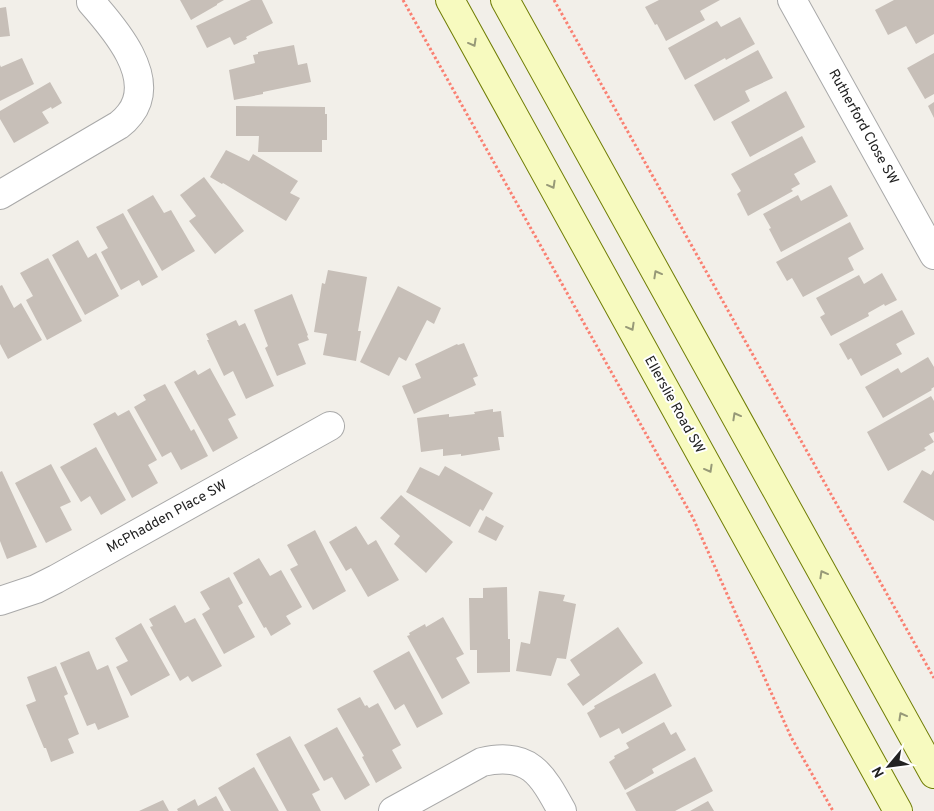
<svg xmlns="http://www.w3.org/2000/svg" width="934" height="811" viewBox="0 0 934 811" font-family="Overpass,sans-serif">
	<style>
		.building { fill: #c7bfb8 }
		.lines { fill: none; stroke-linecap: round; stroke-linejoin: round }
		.minor-casing { stroke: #a9a9a9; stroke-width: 30 }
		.secondary-casing { stroke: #707d05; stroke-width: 30 }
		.path { stroke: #fa8072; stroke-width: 3; stroke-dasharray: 2.5 2.5; stroke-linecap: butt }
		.minor { stroke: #fff; stroke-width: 28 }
		.secondary { stroke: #f7fabf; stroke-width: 28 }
		.oneway { stroke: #979978 }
		.labels { text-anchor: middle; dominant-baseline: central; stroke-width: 4; stroke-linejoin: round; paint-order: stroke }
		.street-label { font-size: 14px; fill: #222; stroke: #fff }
	</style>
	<rect width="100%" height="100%" fill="#f2efe9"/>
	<path class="building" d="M180 0H224L217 4V5L191 20Z
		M251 0H262L273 23 246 37 247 39 234 45 230 37 207 48 196 26Z
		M659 0H720L700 11 705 20 666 41 657 24 655 25 645 7Z
		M894 0H934V34L916 44 906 26 888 35 875 10Z
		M6 7 10 36 0 37V8Z
		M740 17 755 44 726 60 725 58 685 80 668 48 717 21 721 27Z
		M294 45 298 65 307 63 311 82 263 92V94L234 100 229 70 255 63 253 55 258 54V52Z
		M758 50 773 78 745 91 750 101 714 121 694 85Z
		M934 53V94L925 99 907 68Z
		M22 58 34 84 0 101V65L1 67Z
		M50 82 62 103 52 109 51 107 42 112 49 123 14 143 0 119V111Z
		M786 91 805 127 750 157 731 122Z
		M934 102V118L928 106Z
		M236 106 325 107V114H327V140H322V152H258L259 136H236Z
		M802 136 816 162 794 174 800 184 791 189 793 191 748 216 737 194 741 191 731 174Z
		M226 150 249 161 253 154 298 181 290 193 300 198 286 221 223 183 222 184 210 177Z
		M204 177 244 231 215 254 189 221 196 216 180 195Z
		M831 185 848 216 781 252 769 229 771 228 763 214 798 195 801 201Z
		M153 195 164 213 171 210 195 251 162 271 127 210Z
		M123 213 158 277 142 286 139 280 121 290 101 252 108 248 96 227Z
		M850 222 864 249 848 258 854 270 803 297 792 278 787 281 776 262Z
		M78 240 88 258 96 253 119 296 85 315 52 255Z
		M48 258 82 321 47 340 26 300 33 296 20 273Z
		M328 270 367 277 358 331H361L356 361 323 355 327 334 314 332 322 283 325 284Z
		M882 273 897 300 885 306 884 304 868 313 869 316 831 336 820 317 825 314 816 298 859 275 864 284Z
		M2 285 14 308 21 303 42 340 8 359 0 344V286Z
		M398 286 441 308 434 324 427 320 406 361 399 357 389 376 360 362Z
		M292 294 308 335 307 336 309 340 298 344 306 364 277 376 265 348 268 346 254 310Z
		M902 310 915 334 896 344 902 354 861 376 851 358 848 360 839 344Z
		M236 320 239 326 245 323 274 386 246 399 233 371 224 376 207 340H209L206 334Z
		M464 343 478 376 473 378 476 385 414 414 402 386 421 378 415 364 457 344 458 345Z
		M928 357 934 367V387L931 389 932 390 883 418 865 387 898 368 901 373Z
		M210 368 236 415 228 419 238 438 213 452 174 382 195 370 198 375Z
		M165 384 191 431 194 429 208 456 181 470 171 452 162 457 134 407 146 400 143 395Z
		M931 396 934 401V432L929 434 934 442 924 448 926 450 888 471 867 432Z
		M493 409V412L501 411 504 437H498L500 450 461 456V454L443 456V449L421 452 417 418 449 414V417L475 414 474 412Z
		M129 410 157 460 148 465 158 483 132 498 93 424 115 412 118 416Z
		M96 447 126 500 101 515 90 496 81 502 60 467Z
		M51 464 71 502 60 507 72 530 46 543 15 483Z
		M445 466 493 493 483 511 480 509 470 527 406 492 420 467 439 476Z
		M922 470 931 475 934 470V521L903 502Z
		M2 471 37 547 7 559 0 541V472Z
		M401 495 453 542 426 573 394 544 400 536 380 518Z
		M486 516 504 526 496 541 478 532Z
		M356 526 368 545 376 540 399 580 368 597 351 568 346 571 329 542Z
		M315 530 346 591 313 610 290 569 298 565 287 545Z
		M259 558 270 576 281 570 302 607 286 616 291 624 271 636 266 627 264 628 233 573Z
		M229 577 243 603 238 606 255 637 224 654 202 614 210 609 200 592Z
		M507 587 508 639H510V672L477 673V650H470L469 598H483V588Z
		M539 591 565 595 563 601 576 604 566 659 557 658 551 676 516 671 521 642 530 644Z
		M175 605 185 623 195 618 222 666 192 682 188 676 180 681 150 627 153 626 149 619Z
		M443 617 464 654 456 658 470 683 442 699 407 636 410 635 409 633 425 624 426 627Z
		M141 623 170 675 131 696 116 667 128 661 115 638Z
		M618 627 643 663 583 706 567 684 580 675 570 660Z
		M89 651 97 670 108 665 129 717 98 730 95 723 87 726 60 663Z
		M409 651 443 714 417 728 404 704 395 710 373 671Z
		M56 666 68 694 64 696 79 734 68 739 74 753 51 762 46 748H44L26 705 36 701 27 677Z
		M655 673 672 706 622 734 619 728 600 738 587 713 595 708 594 706Z
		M360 697 365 706 367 705 369 708 378 703 401 745 392 750 402 768 376 783 362 757 364 756 337 709Z
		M664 722 671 735 676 732 686 750 652 769 654 773 625 790 609 762 615 758 614 756 629 748 626 743Z
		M337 727 370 785 345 800 332 777 324 781 304 745Z
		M290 736 320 790 312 794 321 811H287L256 754Z
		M695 757 713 791 675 811H636L626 793Z
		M254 767 279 811H231L218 788Z
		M216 796 224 811H178L177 809 195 799 198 806Z
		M163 800 169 811H139Z
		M708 801 714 811H690Z"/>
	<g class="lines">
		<defs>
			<path id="minor" d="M792 0 934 255
				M0 195 119 125C123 122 127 118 130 114 158 78 114 28 91 2
				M0 601 36 589 56 579 330 426
				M393 811 482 762C529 751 542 774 562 811"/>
			<path id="secondary" d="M450 0 898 811
				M505 0 934 774"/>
		</defs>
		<use href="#minor" class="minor-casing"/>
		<use href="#secondary" class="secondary-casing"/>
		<path class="path" d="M403 0 693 518 791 737 833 811
			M554 0 934 678"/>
		<use href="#minor" class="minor"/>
		<use href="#secondary" class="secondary"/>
	</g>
	<defs><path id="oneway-chevron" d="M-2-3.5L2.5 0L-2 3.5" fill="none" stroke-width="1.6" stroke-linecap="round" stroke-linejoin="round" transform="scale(1.25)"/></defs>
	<g class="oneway">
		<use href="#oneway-chevron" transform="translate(473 43) rotate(61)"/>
		<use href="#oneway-chevron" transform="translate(552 185) rotate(61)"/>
		<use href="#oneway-chevron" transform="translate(657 274) rotate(-119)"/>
		<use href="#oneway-chevron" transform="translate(631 327) rotate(61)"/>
		<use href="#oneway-chevron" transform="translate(736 416) rotate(-119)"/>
		<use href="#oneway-chevron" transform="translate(709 469) rotate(61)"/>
		<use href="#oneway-chevron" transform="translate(823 574) rotate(-119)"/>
		<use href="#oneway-chevron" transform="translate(902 716) rotate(-119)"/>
	</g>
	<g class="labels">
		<g class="street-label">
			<text transform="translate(863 127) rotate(61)">Rutherford Close SW</text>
			<text transform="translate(674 405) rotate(61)">Ellerslie Road SW</text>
			<text transform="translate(167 517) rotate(-29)">McPhadden Place SW</text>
		</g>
	</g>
	<g transform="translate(889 766) rotate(241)" stroke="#ffffff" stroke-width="4" paint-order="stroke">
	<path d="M0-4L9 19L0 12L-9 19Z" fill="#222222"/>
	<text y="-8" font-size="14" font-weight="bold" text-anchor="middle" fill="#222222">N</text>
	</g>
</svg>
